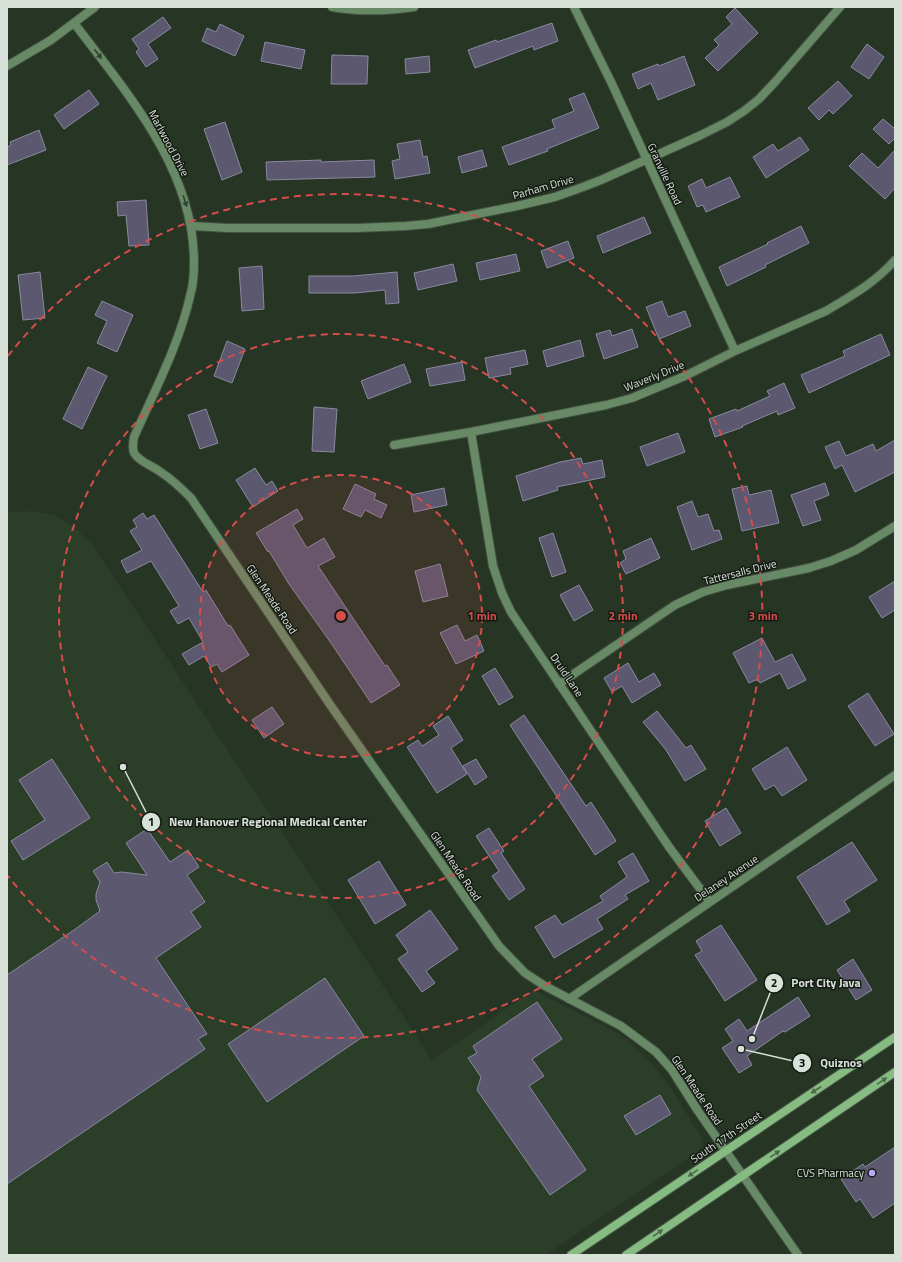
<svg xmlns="http://www.w3.org/2000/svg" width="902" height="1262" viewBox="0 0 902 1262" font-family="'Titillium Web',sans-serif">
	<style>
		.built { fill: #2a3e28 }
		.building { fill: #5b586f; stroke: #8b89a1 }
		.lines { fill: none; stroke-linecap: round; stroke-linejoin: round }
		.street-casing { stroke: #425141; stroke-width: 10 }
		.secondary-casing { stroke: #425141; stroke-width: 10 }
		.street { stroke: #688965; stroke-width: 8 }
		.secondary { stroke: #86bb81; stroke-width: 8 }
		.oneway { fill: #314230 }
		.oneway2 { fill: #4d6b4a }
		.ring { fill: none; stroke: #d64d4b; stroke-width: 2; stroke-dasharray: 7 5 }
		.poi-dot { fill: #b7abf8; stroke: #141b13; stroke-width: 1.5 }
		.labels { text-anchor: middle; dominant-baseline: central; stroke-width: 3; stroke-linejoin: round; paint-order: stroke }
		.street-label { font-size: 11px; fill: #d8e1d7; stroke: #141b13 }
		.poi-label { font-size: 11px; fill: #d8e1d7; stroke: #141b13; text-anchor: end }
		.centre { fill: #d64d4b; stroke: #141b13; stroke-width: 2 }
		.ring-label { font-size: 12px; text-anchor: middle; font-weight: bold; fill: #d64d4b; stroke: #141b13; stroke-width: 3; stroke-linejoin: round; paint-order: stroke }
		.leader { fill: none; stroke: #d8e1d7; stroke-width: 1.5 }
		.callout-dot { fill: #d8e1d7; stroke: #141b13; stroke-width: 1.5 }
		.mark-label { font-size: 12px; text-anchor: middle; font-weight: bold; fill: #111 }
		.callout-label { font-size: 12px; text-anchor: middle; font-weight: bold; fill: #d8e1d7; stroke: #141b13; stroke-width: 3; stroke-linejoin: round; paint-order: stroke }
	</style>
	<rect width="100%" height="100%" fill="#263524"/>
	<path class="built" d="M26 511 53 514 74 527 92 544 432 1060 533 990 616 1032 631 1043 652 1064 670 1087 702 1138V1147L695 1154 546 1255H7V512Z"/>
	<path class="building" d="M735 8 758 33 718 71 705 58 719 45 714 40 732 24 726 17Z
		M163 17 171 28 148 44 158 59 146 67 136 52 139 49 132 39Z
		M552 23 558 41 534 50 533 46 475 68 468 50 496 40 497 42Z
		M220 24 244 36 235 56 202 41 207 28 216 32Z
		M265 42 305 50 301 69 261 61Z
		M867 44 884 57 869 79 851 67Z
		M332 55 368 56 367 84H331Z
		M429 56 430 72 406 74 405 59Z
		M684 56 695 85 658 100 651 83 638 89 632 74 658 64 659 66Z
		M838 81 852 96 833 114 829 110 819 120 808 108Z
		M89 90 99 104 64 129 54 115Z
		M584 93 599 128 547 149 548 151 509 165 502 147 555 128 552 120 574 111 569 99Z
		M883 119 895 129V138L889 144 873 129Z
		M225 122 242 172 222 180 204 129Z
		M39 130 46 150 7 165V147L11 145 10 142Z
		M800 137 809 150 766 178 753 157 773 144 778 151Z
		M420 140 423 157 427 156 430 173 395 179 392 161 400 159 397 144Z
		M482 150 487 166 462 173 458 157Z
		M895 150V188L885 199 849 166 862 153 878 168Z
		M321 160V162L374 160 375 177 267 180 266 162Z
		M730 177 740 197 706 212 703 205 697 207 688 186 702 179 706 188Z
		M146 200 149 245 129 246 126 215 118 216 117 202Z
		M644 217 651 233 603 253 597 236Z
		M801 226 809 243 765 265 766 267 727 286 719 267 768 244 767 243Z
		M568 241 574 258 547 268 541 251Z
		M516 254 520 271 480 280 476 263Z
		M453 264 457 281 418 290 414 273Z
		M262 266 264 309 242 311 239 268Z
		M40 272 45 318 23 320 18 275Z
		M397 272 399 303 386 304 385 290 355 293H309V276H353Z
		M102 301 133 315 117 352 97 343 107 321 95 315Z
		M662 301 668 317 685 311 691 326 659 339 646 307Z
		M632 329 638 347 604 359 596 334 610 330 612 336Z
		M881 334 890 355 809 393 801 375 845 356 843 351Z
		M580 340 584 356 547 367 543 351Z
		M227 341 245 349 232 383 214 376Z
		M525 350 528 364 510 368 511 374 489 378 485 358Z
		M462 362 465 380 430 386 426 369Z
		M404 364 411 382 368 399 361 381Z
		M88 367 107 376 82 429 63 419Z
		M784 383 795 408 778 415 777 411 742 426 743 427 715 437 709 419 736 409 737 411 770 396 767 391Z
		M314 407 337 409 334 452 312 451Z
		M206 409 218 443 200 449 188 415Z
		M678 433 685 452 647 466 640 447Z
		M895 440V472L855 492 842 465 835 469 825 447 839 441 846 456 873 444 876 451Z
		M581 458 583 464 602 460 605 477 557 487 558 490 523 501 516 476 560 462Z
		M255 468 266 485 272 481 278 491 253 507 236 480Z
		M825 483 829 495 814 501 821 520 803 526 791 495Z
		M355 484 376 494 374 499 387 505 381 518 365 510 361 517 343 509Z
		M747 486 749 495 771 490 779 523 742 531 732 489Z
		M444 488 447 505 414 512 411 495Z
		M692 501 698 517 708 514 714 531 719 530 722 539 692 550 677 507Z
		M297 509 303 519 293 525 307 548 324 538 335 557 318 566 385 666 387 665 400 685 371 703 331 643 289 584 269 551 268 552 256 533Z
		M143 513 147 519 154 515 203 592 206 590 228 626 230 625 249 655 222 672 217 664 211 667 204 656 189 665 182 654 203 642 189 618 178 624 170 611 179 606 151 561 127 573 121 561 142 550 130 531 137 527 133 520Z
		M553 533 566 572 552 577 539 538Z
		M651 538 660 558 626 574 620 563 626 559 623 551Z
		M440 564 448 596 423 602 415 571Z
		M895 581V610L882 618 869 597Z
		M579 585 593 610 574 621 560 595Z
		M457 625 465 641 477 635 484 651 456 664 440 633Z
		M762 638 775 662 792 654 806 680 788 689 780 673 760 683 758 679 749 683 733 653Z
		M628 663 639 682 654 673 661 685 632 703 622 686 612 692 604 678Z
		M495 668 513 697 499 705 482 676Z
		M868 693 894 734 875 746 848 706Z
		M272 707 284 724 264 738 252 720Z
		M657 711 686 748 691 745 706 769 685 781 666 750 643 722Z
		M524 715 586 806 591 802 616 841 595 855 510 725Z
		M448 716 463 740 451 748 467 774 437 793 407 747 418 740 422 746 439 735 433 726Z
		M787 747 807 780 782 796 774 785 765 790 752 769Z
		M52 759 90 818 23 860 11 841 45 820 19 780Z
		M476 759 487 777 475 785 463 766Z
		M726 808 741 833 720 846 705 821Z
		M489 828 504 851 501 853 525 889 509 900 492 876 499 871 476 836Z
		M147 829 170 862 188 850 199 867 187 875 205 902 191 912 201 927 156 958 207 1034 198 1039 205 1049 7 1184V975L74 930 100 911 96 900V894L100 882 93 871 107 862 114 873 122 872 147 875 126 843Z
		M852 842 877 880 844 901 850 911 827 925 797 877Z
		M633 853 649 881 625 895 628 899 597 919 603 929 554 958 535 927 555 915 562 925 603 901 600 896 627 877 618 862Z
		M379 861 406 905 375 924 348 880Z
		M430 910 458 949 426 971 435 983 422 992 398 959 408 952 396 935Z
		M721 925 757 980 725 1001 695 955 702 951 696 941Z
		M853 959 872 990 856 1000 837 970Z
		M325 978 364 1036 267 1102 228 1044Z
		M798 997 810 1016 785 1032 783 1031 747 1056 752 1065 739 1073 722 1048 733 1041 725 1029 739 1019 747 1031Z
		M537 1002 562 1039 532 1059 544 1076 529 1086 586 1170 550 1195 477 1090 481 1077 468 1058 477 1053 473 1046Z
		M660 1095 671 1114 636 1135 624 1116Z
		M895 1147V1203L873 1218 860 1199 856 1202 841 1179 863 1164 865 1167Z"/>
	<g class="lines">
		<defs>
			<path id="street" d="M332 7C360 12 387 11 414 7
				M574 7 612 84 735 351
				M74 23C127 93 194 169 194 262 194 272 194 282 191 292 180 343 155 390 134 437 133 443 132 448 134 453 140 463 154 466 162 473 173 480 182 489 191 498L331 706 499 946 525 973 545 986 621 1026 656 1052 672 1070 698 1111 798 1255
				M7 66 51 40 95 7
				M191 226 228 228H357L406 226 428 224 517 206 555 197 583 187 601 180 699 136 727 122 744 111 759 99 775 82 840 7
				M471 432 493 566 502 593 511 612 669 847 710 902
				M394 445 471 432 606 405 632 398 685 376 735 351 826 311C851 296 876 282 895 260
				M559 684 675 605 703 592 727 585 809 568 831 561 856 550 895 526
				M569 999 895 775"/>
			<path id="secondary" d="M571 1255 895 1037
				M626 1255 895 1072"/>
		</defs>
		<use href="#street" class="street-casing"/>
		<use href="#secondary" class="secondary-casing"/>
		<use href="#street" class="street"/>
		<use href="#secondary" class="secondary"/>
	</g>
	<defs><path id="oneway-solid" d="M-6-.8H1V-3.2L6.5 0L1 3.2V.8H-6Z"/></defs>
	<g class="oneway">
		<use href="#oneway-solid" transform="translate(98 54) rotate(53)"/>
		<use href="#oneway-solid" transform="translate(185 201) rotate(72)"/>
	</g>
	<g class="oneway2">
		<use href="#oneway-solid" transform="translate(882 1081) rotate(-34)"/>
		<use href="#oneway-solid" transform="translate(816 1090) rotate(147)"/>
		<use href="#oneway-solid" transform="translate(775 1154) rotate(-34)"/>
		<use href="#oneway-solid" transform="translate(693 1173) rotate(146)"/>
		<use href="#oneway-solid" transform="translate(658 1233) rotate(-34)"/>
	</g>
	<circle cx="341" cy="616" r="141" fill="#d64d4b" fill-opacity=".12"/>
	<g class="ring">
		<circle cx="341" cy="616" r="141"/>
		<circle cx="341" cy="616" r="282"/>
		<path d="M8 356A422 422 0 1 1 8 876"/>
	</g>
	<circle class="poi-dot" cx="872" cy="1173" r="4"/>
	<g class="labels">
		<g class="street-label">
			<text transform="translate(169 143) rotate(62)">Marlwood Drive</text>
			<text transform="translate(665 174) rotate(65)">Granville Road</text>
			<text transform="translate(543 187) rotate(-16)">Parham Drive</text>
			<text transform="translate(654 376) rotate(-22)">Waverly Drive</text>
			<text transform="translate(740 572) rotate(-14)">Tattersalls Drive</text>
			<text transform="translate(272 599) rotate(56)">Glen Meade Road</text>
			<text transform="translate(567 675) rotate(56)">Druid Lane</text>
			<text transform="translate(456 866) rotate(56)">Glen Meade Road</text>
			<text transform="translate(726 878) rotate(-34)">Delaney Avenue</text>
			<text transform="translate(697 1090) rotate(56)">Glen Meade Road</text>
			<text transform="translate(726 1137) rotate(-34)">South 17th Street</text>
		</g>
		<g class="poi-label">
			<text x="864" y="1173">CVS Pharmacy</text>
		</g>
	</g>
	<circle cx="341" cy="616" r="6" class="centre"/>
	<g class="ring-label">
		<text x="482" y="620">1 min</text>
		<text x="623" y="620">2 min</text>
		<text x="763" y="620">3 min</text>
	</g>
	<path class="leader" d="M123 767L151 822M752 1039L774 983M741 1049L802 1063"/>
	<g class="callout-dot">
		<circle cx="123" cy="767" r="4"/>
		<circle cx="752" cy="1039" r="4"/>
		<circle cx="741" cy="1049" r="4"/>
		<circle cx="151" cy="822" r="10"/>
		<circle cx="774" cy="983" r="10"/>
		<circle cx="802" cy="1063" r="10"/>
	</g>
	<g class="mark-label">
		<text x="151" y="826">1</text>
		<text x="774" y="987">2</text>
		<text x="802" y="1067">3</text>
	</g>
	<g class="callout-label">
		<text x="268" y="826">New Hanover Regional Medical Center</text>
		<text x="826" y="987">Port City Java</text>
		<text x="841" y="1067">Quiznos</text>
	</g>
	<rect width="902" height="1262" fill="none" stroke="#d8e1d7" stroke-width="16"/>
</svg>
